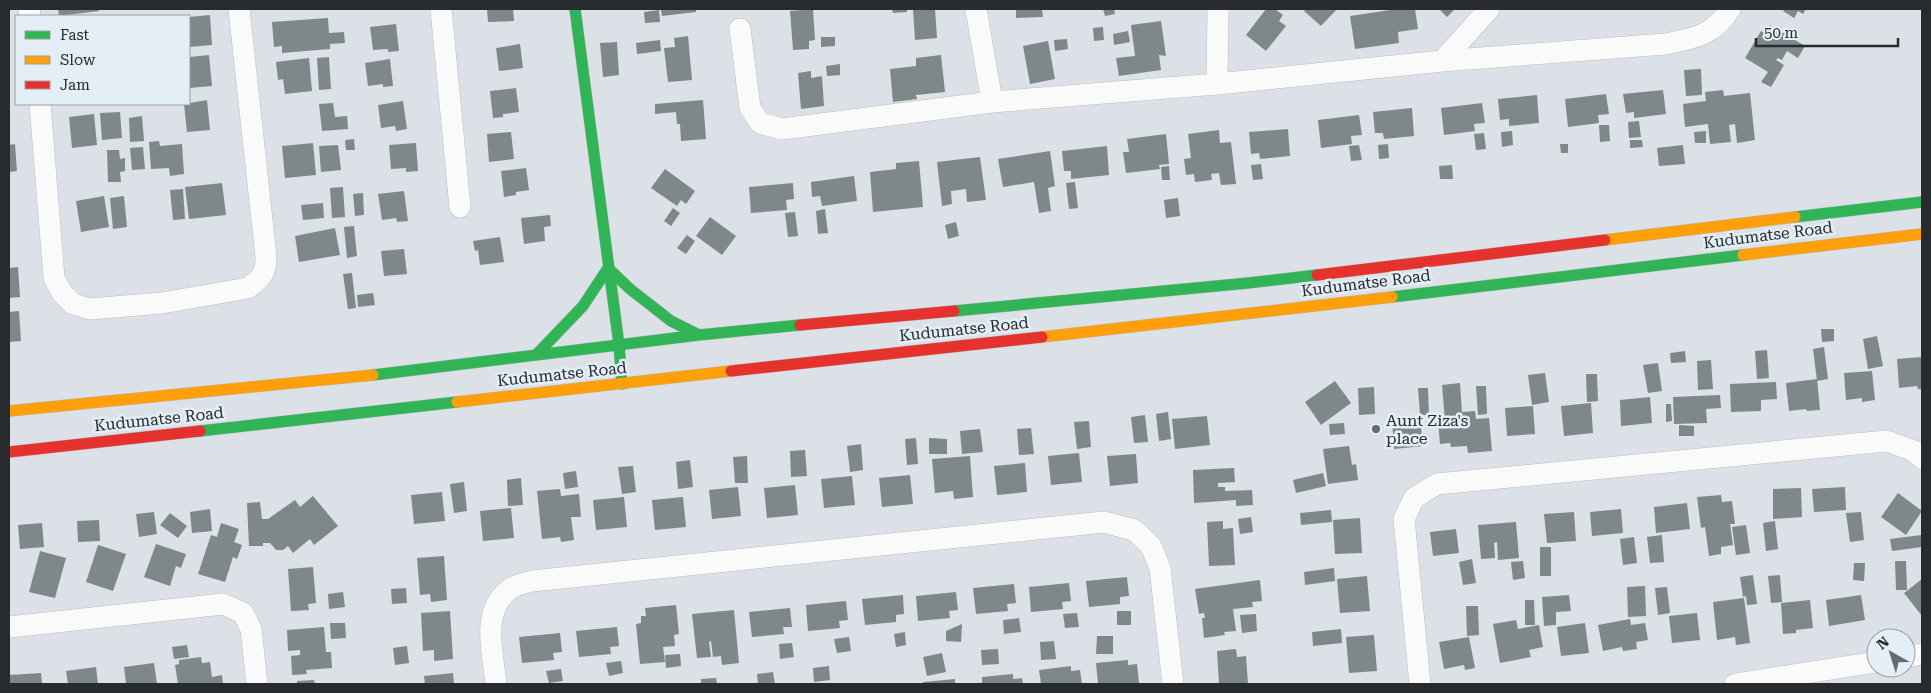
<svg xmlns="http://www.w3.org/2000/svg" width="1931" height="693" viewBox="0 0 1931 693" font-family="'Roboto Serif',serif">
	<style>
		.building { fill: #7e888b }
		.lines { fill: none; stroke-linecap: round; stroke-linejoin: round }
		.street-casing { stroke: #babec2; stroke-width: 22 }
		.fast-casing { stroke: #babec2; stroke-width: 12 }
		.slow-casing { stroke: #babec2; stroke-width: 12 }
		.jam-casing { stroke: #babec2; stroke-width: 12 }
		.street { stroke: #fafafb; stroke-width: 21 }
		.fast { stroke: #30b455; stroke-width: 11 }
		.slow { stroke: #ff9f0a; stroke-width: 11 }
		.jam { stroke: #e5322d; stroke-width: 11 }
		.poi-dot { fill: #666b6e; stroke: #e4eef7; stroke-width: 2 }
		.labels { text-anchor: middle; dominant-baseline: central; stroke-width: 5; stroke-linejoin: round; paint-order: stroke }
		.street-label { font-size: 16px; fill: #272b2e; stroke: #e4eef7 }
		.poi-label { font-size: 16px; fill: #272b2e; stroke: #e4eef7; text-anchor: start }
	</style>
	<rect width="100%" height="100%" fill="#dbe1e6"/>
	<path class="building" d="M58 9H98L99 11 59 16Z
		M487 9H513L514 21 488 22Z
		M661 9H696V12L662 16Z
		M813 9 815 40 809 41V49L793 50 790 11Z
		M892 9H907V12L893 13Z
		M913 9H935L937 38 915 40Z
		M1016 9H1042L1043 17 1016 18Z
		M1103 9H1114L1115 14 1105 16Z
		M1266 9H1275L1283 15 1279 21 1286 26 1266 51 1246 35Z
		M1306 9H1337L1321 26 1304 11Z
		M1397 9H1415L1418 29 1398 32 1399 43 1355 49 1350 16Z
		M1439 9H1455L1447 17Z
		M1785 9H1806L1803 14 1798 11 1794 18 1783 11Z
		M659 10 660 22 645 23 644 12Z
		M210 15 212 45 189 47V17Z
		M328 18 329 33 344 32 345 43 330 44V49L282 53V46L274 47 272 22Z
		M1161 21 1166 56 1159 55 1161 70 1119 76 1116 58 1135 56 1131 25Z
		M396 24 399 51 388 52V49L373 50 370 27Z
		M1770 25 1805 46 1798 58 1787 51 1782 60 1778 58 1776 60 1784 65 1771 87 1761 82 1768 72 1745 58 1761 31 1765 33Z
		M1103 27 1104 40 1094 41 1093 28Z
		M1128 31 1130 42 1114 45 1113 34Z
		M688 36 692 80 668 82 664 48 675 47 674 38Z
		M821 37H835V46L821 47Z
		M1067 39 1068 49 1055 51 1054 40Z
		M660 40 661 51 637 54 636 43Z
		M1048 41 1055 79 1030 84 1023 46Z
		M617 42 619 75 603 77 600 43Z
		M520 44 523 68 499 71 496 48Z
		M209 55 212 86 189 88V57Z
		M941 55 945 92 916 95 917 99 893 102 890 69 916 66V58Z
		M329 57 331 89 319 90 317 58Z
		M309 58 312 91 285 94 283 79 278 80 276 62Z
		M390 59 393 86 383 87V84L368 86 365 63Z
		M840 64V75L827 76 826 66Z
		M1701 69 1702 95 1686 96 1684 70Z
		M811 71V78L822 76 824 106 801 109 798 73Z
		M516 88 519 112 503 114V117L493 118 490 91Z
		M1663 90 1666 114 1634 118V112L1626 113 1623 94Z
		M1723 90 1724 96 1750 93 1755 140 1737 143 1735 124 1729 125 1731 142 1710 144 1708 124 1685 127 1683 104 1706 101 1705 92Z
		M1606 94 1609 114 1598 115 1599 123 1568 127 1565 99Z
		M1537 95 1539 123 1509 126V119L1500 120 1498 99Z
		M207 100 210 130 187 132 184 104Z
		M703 100 706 139 681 141 680 124H677L676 112 655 114V104Z
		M403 101 407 129 396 131 395 126 381 128 378 105Z
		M333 103 335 117 347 116 348 129 322 131 319 104Z
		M1482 103 1485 123 1474 124 1475 131 1444 135 1441 108Z
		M1412 108 1414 136 1384 139 1383 133H1375L1373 112Z
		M120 112 122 138 102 140 100 113Z
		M94 114 97 145 72 148 69 117Z
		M1359 115 1362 135 1351 136 1352 144 1321 148 1318 120Z
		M142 116 144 141 130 142 129 118Z
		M1639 121 1641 137 1629 138 1628 122Z
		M1599 125H1609L1610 141 1600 142Z
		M1288 129 1290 156 1260 159 1259 153 1251 154 1249 132Z
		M1219 130 1220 143 1231 142 1236 184 1221 185 1219 173 1211 174 1212 180 1195 182 1194 174 1186 175 1184 159 1191 158 1188 134Z
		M1512 131 1513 145 1502 147 1501 132Z
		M1706 131V143H1695L1694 132Z
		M511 132 514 159 489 162 487 134Z
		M1484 133 1486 149 1476 150 1474 134Z
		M1166 134 1169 164 1159 165 1160 169 1126 173 1123 152H1129L1127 139Z
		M354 139 355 150H346L345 140Z
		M1630 140H1642L1643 147 1630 148Z
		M159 141 160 146 182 144 184 174 170 176 169 168 151 169 149 142Z
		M313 143 316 175 285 178 282 146Z
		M416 143 418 171 406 172V168L391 169 389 145Z
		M15 144 17 171 9 172V145Z
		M1388 144 1389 158 1379 159 1378 145Z
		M1560 144H1568V153H1561Z
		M338 145 341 170 321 172 319 146Z
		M1359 145 1362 160 1351 161 1349 146Z
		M1683 145 1685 164 1659 166 1657 148Z
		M1107 146 1109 175 1071 179V171H1064L1062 151Z
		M143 147 145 169 132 170 130 148Z
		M107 150H119L120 159 125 158V171L120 172 121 182H108Z
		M1050 151 1055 186 1048 188 1051 211 1039 213 1034 182 1003 187 998 159Z
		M980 157 986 200 967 202 966 189 951 191 952 204 942 206 937 162Z
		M919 161 923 207 873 212 870 172 896 169V163Z
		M1261 164 1263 179 1253 180 1251 165Z
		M1452 165 1453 179H1440L1439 166Z
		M1169 166 1170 180H1162L1161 167Z
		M526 168 529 190 516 192V195L504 197 501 171Z
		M665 169 695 191 686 204 681 200 677 206 651 188Z
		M854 176 857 201 822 206 820 196 812 197 811 182Z
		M1075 182 1078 208 1069 209 1066 183Z
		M222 183 226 215 189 219 185 187Z
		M793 183 794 199 786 200 787 210 751 213 749 187Z
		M343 187 345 217 332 218 330 188Z
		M183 189 185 219 173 220 170 190Z
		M404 191 408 221 397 222 396 218 382 220 378 194Z
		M363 193 364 215 355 216 353 194Z
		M104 196 109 227 81 232 76 201Z
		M124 196 127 227 113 229 110 198Z
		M1178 198 1180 216 1166 218 1164 200Z
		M323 203 324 218 303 220 301 205Z
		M673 208 680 213 671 226 664 221Z
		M825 209 828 233 818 234 816 211Z
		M795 212 798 236 788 237 785 213Z
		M550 215 551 226 544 227 545 241 524 244 521 218Z
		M710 217 736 236 722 255 696 236Z
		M956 222 959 236 948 239 945 225Z
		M354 226 357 256 347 258 344 227Z
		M335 228 340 255 299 262 295 236Z
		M687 235 695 241 686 254 677 248Z
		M500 237 504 262 480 265 478 250 475 251 473 241Z
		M404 249 407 274 384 276 381 251Z
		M18 267 20 297 9 298V268Z
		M352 273 356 308 348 309 343 274Z
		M373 293 375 305 358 307 357 295Z
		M19 311 21 341 9 342V312Z
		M1821 329H1834V341L1822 342Z
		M1877 336 1883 366 1868 369 1863 339Z
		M1824 347 1828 379 1817 381 1813 349Z
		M1767 350 1769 378 1757 379 1755 351Z
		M1685 351 1686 362 1671 363 1670 353Z
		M1922 357V389H1918L1917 386 1899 388 1897 359Z
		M1711 360 1713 389 1698 390 1697 361Z
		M1658 363 1662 391 1648 393 1643 365Z
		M1872 371 1875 400 1862 402V398L1846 400 1844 373Z
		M1545 373 1549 402 1532 405 1528 375Z
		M1586 374H1597L1598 401 1587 402Z
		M1817 379 1820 410 1807 411 1806 409 1789 411 1786 383Z
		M1335 381 1351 403 1321 425 1305 402Z
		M1776 382 1777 399 1761 400V411L1731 412 1730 384Z
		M1460 383 1462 412 1475 411 1476 419 1489 418 1492 451 1468 453 1467 446 1451 447 1450 443 1440 444 1438 421H1445L1442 385Z
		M1476 386H1486L1487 414 1478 415Z
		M1374 387 1375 414 1359 415 1358 388Z
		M1418 388H1428L1429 415H1420Z
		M1720 395 1721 408 1706 409 1707 423 1674 424 1673 397Z
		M1650 397 1652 423 1621 426 1620 400Z
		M1591 403 1593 433 1564 436 1561 406Z
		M1666 404H1671L1672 421 1666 422Z
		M1533 406 1535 434 1507 436 1505 408Z
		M1168 412 1171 439 1159 441 1156 414Z
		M1145 415 1148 442 1134 443 1131 417Z
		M1207 416 1210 445 1175 449 1172 419Z
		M1420 418 1423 446 1394 449 1392 420Z
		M1089 421 1091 447 1077 449 1074 422Z
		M1344 423 1345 434 1330 435 1329 424Z
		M1679 425 1694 426V436H1679Z
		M1031 428 1034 454 1019 455 1017 429Z
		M980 429 983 452 962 454 960 431Z
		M916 438 918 464 907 465 905 439Z
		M929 438 947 439V454H929Z
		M861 444 863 470 850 472 847 446Z
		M1349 446 1352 465 1356 464 1358 480 1328 484 1323 449Z
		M805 450 807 476 791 477 790 451Z
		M1079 453 1082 482 1051 485 1048 456Z
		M1136 454 1138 483 1110 486 1107 456Z
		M747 456 748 483H735L733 457Z
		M970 456 973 497 954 499 953 491 935 493 932 459Z
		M690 460 693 487 678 489 676 462Z
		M1025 463 1027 492 997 495 994 466Z
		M633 466 636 492 622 494 618 467Z
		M1234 468 1235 482 1218 483V487H1225V491L1252 490 1253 505 1236 506V500L1194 503 1193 470Z
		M576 471 578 487 565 489 563 473Z
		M1323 473 1326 486 1296 493 1293 480Z
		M910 475 913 504 882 507 879 478Z
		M852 476 855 505 824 508 821 479Z
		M521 478 523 505 508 506 507 480Z
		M464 482 467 511 454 513 450 484Z
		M795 485 798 515 767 518 764 488Z
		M738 487 741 516 712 519 709 490Z
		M1845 487 1846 510 1814 512 1812 489Z
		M1801 488 1802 517 1773 519V489Z
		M560 489 561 496 579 494 581 517H571L574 540 561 542 560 537 542 539 537 491Z
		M442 492 445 521 414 524 411 495Z
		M1898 493 1922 511 1906 535 1881 517Z
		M1721 495 1722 502 1732 501 1735 524H1730L1733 545 1721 547V554L1709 556 1705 527 1701 528 1697 497Z
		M313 496 338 526 314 545 310 539 293 553 288 546 283 550H276L270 543H263V546H249L247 503 260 502 262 519H268L295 500 300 507Z
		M624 497 627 527 596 530 593 500Z
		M683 497 686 527 655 530 652 500Z
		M1687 503 1690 529 1656 533 1654 507Z
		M511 508 514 538 483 541 480 511Z
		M210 509 212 531 192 533 190 512Z
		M1621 509 1623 533 1592 536 1590 512Z
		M1331 510 1332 522 1301 525 1300 513Z
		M154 512 157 534 139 537 136 514Z
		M1574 512 1576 541 1547 543 1544 514Z
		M1861 512 1864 540 1850 542 1846 513Z
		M170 513 187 526 178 538 160 525Z
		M1251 517 1253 532 1240 534 1238 519Z
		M1360 518 1362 553 1335 554 1333 520Z
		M99 520 100 541 78 542 77 521Z
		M1223 521V529L1233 528 1235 565 1209 566 1207 522Z
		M1775 521 1778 549 1766 551 1763 523Z
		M1516 522 1519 558 1498 560 1497 542 1494 543 1495 558 1481 559 1478 525Z
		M42 523 44 547 20 549 18 525Z
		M221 523 239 529 234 542 242 545 237 559 233 557 225 582 198 574 211 535 217 537Z
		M1746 525 1750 553 1736 555 1732 527Z
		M1456 529 1459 553 1433 556 1430 532Z
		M1662 535 1664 562 1650 563 1647 537Z
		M1921 535 1922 547 1892 551 1890 539Z
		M1634 537 1637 563 1623 565 1620 539Z
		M156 544 186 554 181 568 176 566 170 586 144 577Z
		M98 545 126 554 113 591 86 582Z
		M1540 547H1551V576H1540Z
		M40 551 66 558 55 598 29 592Z
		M444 556 447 600 431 602 430 594 420 595 417 558Z
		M1472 559 1476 583 1463 585 1459 562Z
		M1523 561 1525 578 1513 580 1511 562Z
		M1895 561H1906L1907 590H1896Z
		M1854 563H1865L1864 581 1853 580Z
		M313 567 316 603 308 604 309 610 291 611 288 569Z
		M1334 568 1335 581 1305 585 1304 572Z
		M1753 575 1757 604 1747 605 1746 596 1743 597 1740 577Z
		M1780 575 1782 602 1771 603 1768 576Z
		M1367 576 1370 611 1340 613 1337 579Z
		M1127 577 1129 596 1120 597V604L1089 607 1086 581Z
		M1922 579V616L1904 593Z
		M1260 580 1262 601 1252 602 1253 607 1233 609 1236 631 1224 632 1225 635 1204 638 1202 618H1205L1204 613 1199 614 1195 589Z
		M1069 583 1071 601 1062 602 1063 609 1031 612 1029 587Z
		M1014 584 1016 603 1007 604 1008 611 976 614 973 588Z
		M1645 586 1646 616 1628 617 1627 587Z
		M1667 587 1670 613 1658 615 1655 588Z
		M406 588 407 603 392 604 391 589Z
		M343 592 345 607 329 609 328 594Z
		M956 592 958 610 949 611 950 618 918 621 916 596Z
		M903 595 904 614 896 615V622L865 625 862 599Z
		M1569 595 1571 611 1556 612V625L1544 626 1542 597Z
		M1861 595 1865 620 1829 626 1826 600Z
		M1744 598 1750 643 1736 645 1735 637 1717 640 1713 602Z
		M1525 600H1534L1535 625H1525Z
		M1810 600 1813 628 1796 630V633L1783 634 1781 603Z
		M846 601 848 620 839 621 840 628 808 631 806 605Z
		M676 605 679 634 674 635 675 646 663 647 665 662 640 664 636 624 641 623V616H646L645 608Z
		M1466 606H1478L1479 635 1467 636Z
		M790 608 792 627H783L784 634 752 637 749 612Z
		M734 610 739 663 722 665 721 656 713 657 711 641 709 642 711 657 697 658 692 614Z
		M450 611 453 659 434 661V650L423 651 421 613Z
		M1117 611H1131V625H1117Z
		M1077 613 1079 627 1065 628 1063 614Z
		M1697 613 1700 640 1672 643 1669 616Z
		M1256 614 1257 631 1242 633 1240 615Z
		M1019 618 1021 632 1004 634 1003 620Z
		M1630 619 1631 625 1645 623 1648 640 1636 642 1637 649 1623 651 1622 647 1603 651 1598 625Z
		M1516 620 1518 629 1539 625 1543 647 1529 650 1531 657 1500 663 1493 624Z
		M330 623H345L346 638 331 639Z
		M1585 623 1589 653 1561 656 1557 627Z
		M962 624 961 642 946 641V631Z
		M324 627 326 652H331L332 668 306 670 307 674 292 675 291 656 300 655V650L288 651 287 630Z
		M617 627 619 646 610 647 611 654 579 657 576 631Z
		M1341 629 1342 643 1313 646 1312 632Z
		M905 632 906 645 896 647 894 634Z
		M560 633 562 652 553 653 554 660 522 663 519 637Z
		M1374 635 1377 671 1349 673 1346 637Z
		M1097 636H1113V654H1096Z
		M849 637 851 651 837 653 834 639Z
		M1469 637 1475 668 1465 670 1464 665 1444 669 1439 642Z
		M1054 641 1056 659 1041 660 1040 642Z
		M792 643 794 657 780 659 779 644Z
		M187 645 189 657 174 659 172 647Z
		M407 646 409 663 395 665 393 648Z
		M998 649 999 664 982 665 981 650Z
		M1236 649 1237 657 1246 656 1248 684H1219L1217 651Z
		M942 653 946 672 927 676 923 657Z
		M680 654 681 666 666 668 665 655Z
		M201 657 202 663 210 662 212 677 222 675 223 684H178L175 665 179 664V660Z
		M1128 660V665L1137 664 1139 683 1098 684 1096 663Z
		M621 661 623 673 609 676 606 663Z
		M154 663 157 684H126L124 667Z
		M829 666 830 680 814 682 813 668Z
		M1071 666V671L1080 670 1082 684H1041L1039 670Z
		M96 667 98 684H68L66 671Z
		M561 669 563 681 549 683 546 671Z
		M773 672 775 684H758L757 674Z
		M41 673 42 684H10L9 675Z
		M453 673 454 684H425L424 676Z
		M1013 674V679L1022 678 1023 684H982V677Z
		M716 678 717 684H701V679Z
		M955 679V684H923V682Z
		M314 680 315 684H297V681Z"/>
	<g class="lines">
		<defs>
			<path id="street" d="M29 9 30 16
				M441 9 460 207
				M976 9 992 102
				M740 29 750 108 760 123 782 129 992 102 1217 84 1442 61 1665 44C1692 39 1715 35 1730 9
				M1442 61 1489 9
				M1217 84 1218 9
				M40 104 54 278 62 293 73 304 90 309 162 303 248 288C261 278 266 274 266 257L239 9
				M9 627 223 604 243 613 251 629 257 684
				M1906 657 1922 654
				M496 684C493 653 480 611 510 589 515 585 525 583 532 581L1104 522 1134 530 1151 546 1160 568 1173 684
				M1420 684 1404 519 1414 498 1437 484 1887 441 1914 451 1922 458
				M1735 684 1876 662"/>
			<path id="fast" d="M575 9 619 345 622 384
				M1795 217 1922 202
				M1392 297 1743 255
				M954 311 1248 283 1317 275
				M536 355 583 306 608 268 630 289 671 321 699 335
				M373 375 699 335 800 325
				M200 431 457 402"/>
			<path id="slow" d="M1605 240 1795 217
				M1743 255 1922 234
				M1042 337 1392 297
				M457 402 731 371
				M9 411 373 375"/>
			<path id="jam" d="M1317 275 1605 240
				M800 325 954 311
				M731 371 1042 337
				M9 452 200 431"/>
		</defs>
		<use href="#street" class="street-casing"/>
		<use href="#fast" class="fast-casing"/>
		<use href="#slow" class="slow-casing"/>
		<use href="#jam" class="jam-casing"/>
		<use href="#street" class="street"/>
		<use href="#fast" class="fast"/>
		<use href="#slow" class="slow"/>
		<use href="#jam" class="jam"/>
	</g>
	<circle class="poi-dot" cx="1376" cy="429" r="5"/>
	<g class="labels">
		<g class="street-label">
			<text transform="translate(1768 235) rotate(-7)">Kudumatse Road</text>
			<text transform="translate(1366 283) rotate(-7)">Kudumatse Road</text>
			<text transform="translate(964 329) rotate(-6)">Kudumatse Road</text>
			<text transform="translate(562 374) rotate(-6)">Kudumatse Road</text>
			<text transform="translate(159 419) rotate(-6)">Kudumatse Road</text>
		</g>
		<g class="poi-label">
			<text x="1386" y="420">Aunt Ziza's<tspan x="1386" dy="18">place</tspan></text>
		</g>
	</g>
	<rect width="1931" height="693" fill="none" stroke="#272b2e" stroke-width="20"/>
	<rect x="15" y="15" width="175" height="90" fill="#e4eef7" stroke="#98a0a7"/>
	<rect x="25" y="31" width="25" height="8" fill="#30b455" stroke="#98a0a7"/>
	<text x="60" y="40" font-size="15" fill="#272b2e">Fast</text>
	<rect x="25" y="56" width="25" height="8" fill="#ff9f0a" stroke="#98a0a7"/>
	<text x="60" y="65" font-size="15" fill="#272b2e">Slow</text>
	<rect x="25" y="81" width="25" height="8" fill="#e5322d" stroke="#98a0a7"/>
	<text x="60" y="90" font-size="15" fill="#272b2e">Jam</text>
	<g transform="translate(1891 653) rotate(321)"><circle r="24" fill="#e4eef7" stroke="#98a0a7"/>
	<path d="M0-4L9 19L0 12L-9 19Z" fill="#666b6e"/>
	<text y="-8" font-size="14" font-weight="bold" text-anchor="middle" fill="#272b2e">N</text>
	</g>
	<path d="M1756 38v8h142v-8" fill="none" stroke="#272b2e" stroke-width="2.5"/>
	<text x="1764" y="38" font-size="15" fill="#272b2e" stroke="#e4eef7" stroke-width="4" paint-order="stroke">50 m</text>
</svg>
